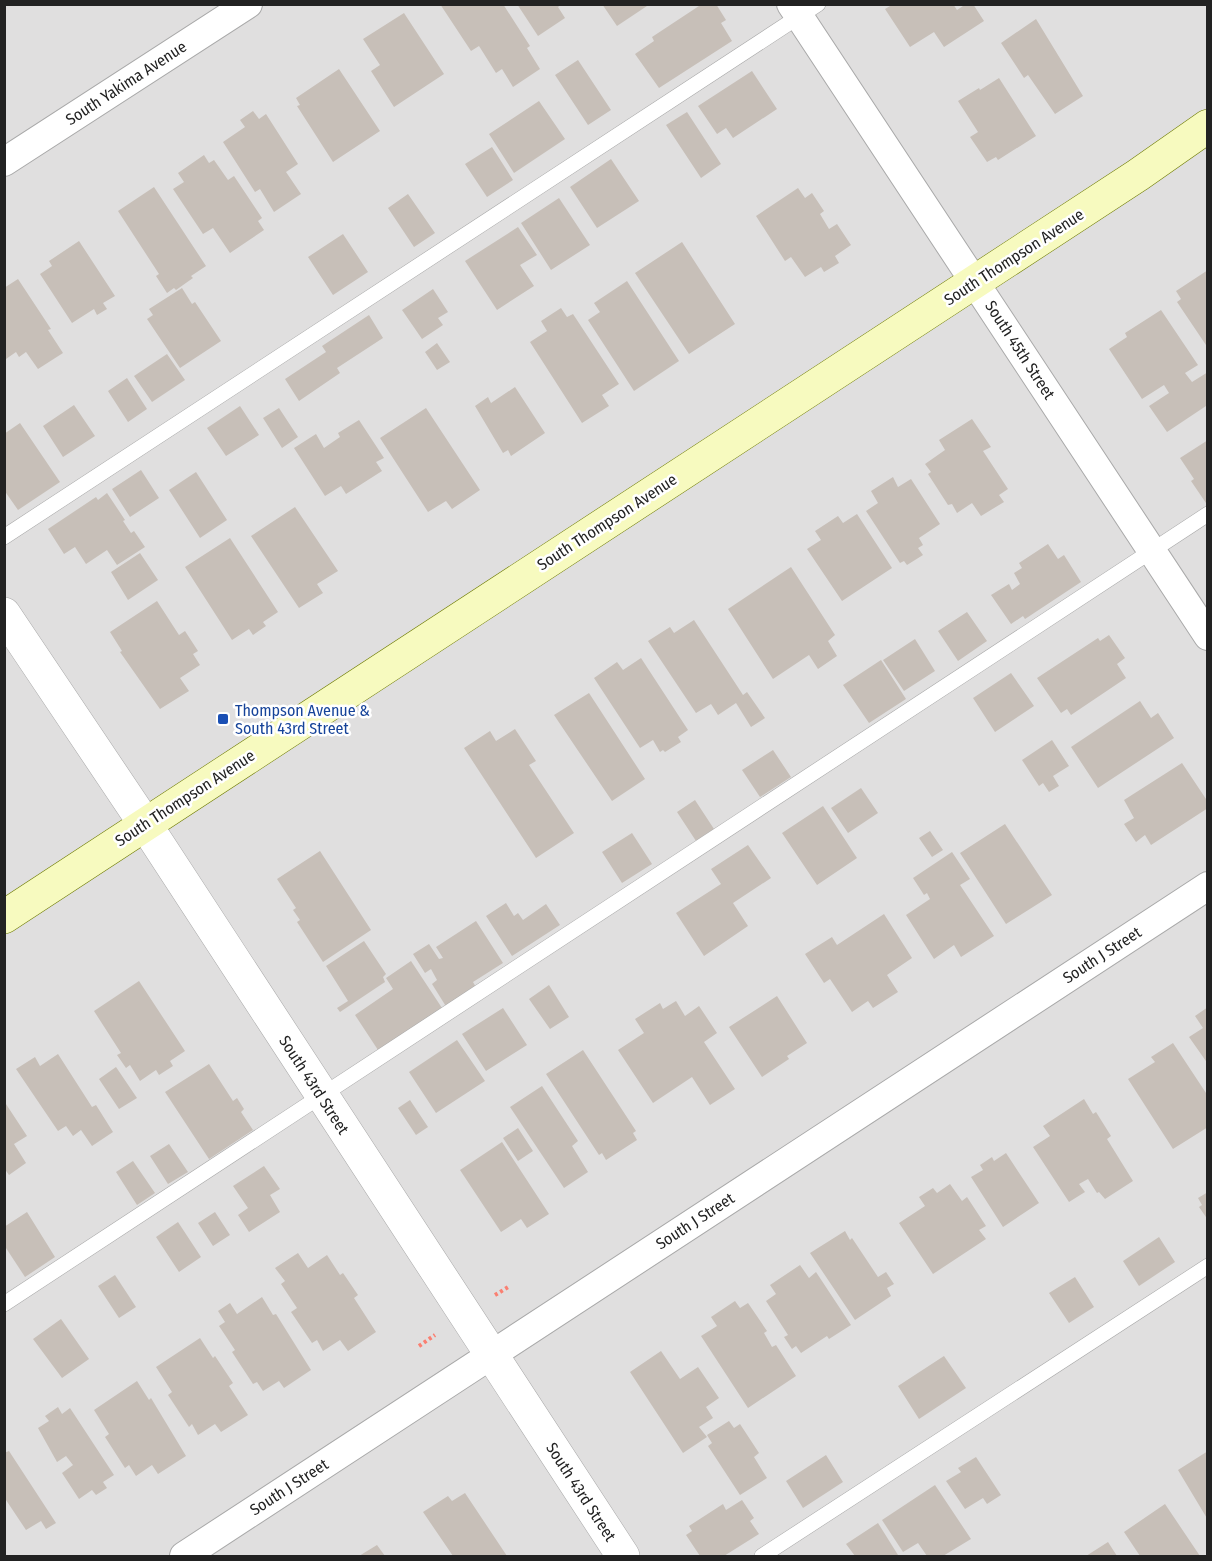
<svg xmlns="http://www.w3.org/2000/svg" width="1212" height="1561" viewBox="0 0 1212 1561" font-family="'Fira Sans Condensed',sans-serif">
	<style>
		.residential { fill: #e0dfdf }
		.building { fill: #c7bfb8 }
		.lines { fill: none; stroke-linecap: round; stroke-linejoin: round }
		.service-casing { stroke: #a9a9a9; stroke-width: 16 }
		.minor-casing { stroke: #a9a9a9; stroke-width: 30 }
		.tertiary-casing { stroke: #a9a9a9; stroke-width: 34 }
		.secondary-casing { stroke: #707d05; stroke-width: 34 }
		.path { stroke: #fa8072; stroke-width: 4; stroke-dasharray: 3 3; stroke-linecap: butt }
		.service { stroke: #fff; stroke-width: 15 }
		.minor { stroke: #fff; stroke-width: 28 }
		.tertiary { stroke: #fff; stroke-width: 33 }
		.secondary { stroke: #f7fabf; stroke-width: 33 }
		.transit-dot { fill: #1a4fb4; stroke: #fff; stroke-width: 2 }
		.labels { text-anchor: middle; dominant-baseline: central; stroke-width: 5; stroke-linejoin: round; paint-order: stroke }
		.street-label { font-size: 16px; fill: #222; stroke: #fff }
		.transit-label { font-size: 16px; fill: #164399; stroke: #fff; text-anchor: start }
	</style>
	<rect width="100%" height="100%" fill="#f2efe9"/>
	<path class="residential" d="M5 5H1207V1556H5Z"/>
	<path class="building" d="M440 4H503L530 46 527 48 540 69 513 87 502 69 496 73 479 46 471 51Z
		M517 4H562L558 7 565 18 538 36Z
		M602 4H650L617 26Z
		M702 4H716L726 20 721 23 732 41 659 88 635 54 654 41 652 37Z
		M889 4H953L957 10 966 4H973L984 21 944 47 934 32 910 47 885 9 890 6Z
		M404 13 444 74 394 107 371 71 380 65 363 39Z
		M1036 19 1083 96 1055 114 1028 75 1024 78 1001 43Z
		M578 60 611 110 588 125 555 75Z
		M339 69 380 131 333 162 297 106 300 105 296 98Z
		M752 71 777 109 733 138 726 128 717 134 698 106Z
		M999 78 1036 136 998 160 996 157 987 162 970 137 978 132 958 101 979 88 980 90Z
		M539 101 565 139 514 173 489 134Z
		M253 111 259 119 266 114 298 164 286 172 301 194 274 212 260 189 255 192 223 142 245 127 240 120Z
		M687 112 721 164 701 178 666 125Z
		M492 147 513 180 487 197 465 164Z
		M204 155 209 163 214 160 228 180 234 176 262 218 258 221 264 230 230 253 213 228 203 234 173 189 184 182 178 173Z
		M611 159 639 201 597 228 570 187Z
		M154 187 206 266 191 276 193 278 176 290 174 288 167 293 156 276 159 274 118 211Z
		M798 188 805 198 812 193 824 211 820 214 829 229 837 224 851 245 835 256 839 263 824 272 821 267 805 277 791 257 785 261 756 216Z
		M408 194 435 233 414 247 388 208Z
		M559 198 590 245 551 270 521 223Z
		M518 227 537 255 520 265 534 286 497 310 465 261Z
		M343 234 368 272 333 295 308 257Z
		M79 241 115 296 103 303 107 309 97 315 94 309 72 323 40 274 52 266 49 261Z
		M682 242 735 324 689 354 635 273Z
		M1208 270V348L1177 302 1181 299 1176 291Z
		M18 279 51 329 48 330 63 353 38 369 26 352 19 357 16 352 6 359 4 356V288Z
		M627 281 679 361 634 391 588 320 600 312 594 303Z
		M182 288 192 304 195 302 221 341 180 368 147 319 153 315 149 309Z
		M433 289 448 312 438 318 443 325 422 339 402 310Z
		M561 308 567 317 573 314 619 384 602 395 609 406 582 423 530 342 547 331 541 321Z
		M1161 310 1198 365 1185 373 1192 382 1208 372V408L1206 406 1167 432 1149 406 1169 393 1164 385 1142 399 1109 349 1127 337 1125 333Z
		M369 315 383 338 337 368 340 373 299 401 285 379 326 352 322 346Z
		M437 343 450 362 437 370 425 352Z
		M167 354 185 380 152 402 134 376Z
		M127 378 147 409 128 422 108 391Z
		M515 387 545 433 511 456 508 450 503 453 475 406 488 397 491 403Z
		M74 405 95 436 63 457 43 426Z
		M240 406 259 435 226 456 207 428Z
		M279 408 298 437 282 448 263 418Z
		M426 408 480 490 452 509 446 501 428 512 380 438Z
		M972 419 991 447 983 451 1008 489 999 495 1004 502 981 516 972 503 957 513 952 504 948 505 928 474 931 472 925 464 945 450 939 440Z
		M359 420 384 458 376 462 382 471 346 494 341 486 325 496 294 448 316 434 324 448 340 437 338 433Z
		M20 423 60 482 18 510 4 490V434Z
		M1208 440V506L1191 481 1194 479 1180 458Z
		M141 470 159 498 130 517 112 489Z
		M196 472 227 520 200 538 169 490Z
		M893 477 898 487 911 479 940 524 919 538 923 545 918 548 923 555 907 565 904 561 900 563 866 511 878 503 871 491Z
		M107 493 125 520 123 521 131 533 134 531 145 547 117 565 107 550 86 564 75 547 64 554 48 529 96 497 98 500Z
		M295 507 338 571 317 584 323 593 299 608 251 536Z
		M857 514 892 568 842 601 807 549 821 540 815 531 838 516 843 523Z
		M230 538 278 612 263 622 266 626 253 635 249 629 232 640 185 567Z
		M1048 544 1058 559 1064 555 1081 582 1025 619 1023 616 1011 624 991 595 1009 584 1012 590 1020 584 1014 573 1022 568 1019 563Z
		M140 553 158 580 128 600 111 572Z
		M791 567 835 635 828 641 837 656 818 669 809 655 773 679 728 609Z
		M157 601 179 635 185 631 198 651 193 654 200 665 180 678 189 691 160 709 120 652 122 651 110 632Z
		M967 612 987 641 958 661 938 631Z
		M694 620 743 695 747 692 765 718 751 727 736 703 718 715 711 704 696 713 648 641 670 627 674 633Z
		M1109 635 1125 658 1117 664 1126 678 1071 715 1067 709 1061 713 1037 678 1098 638 1100 641Z
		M915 639 935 671 904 691 883 660Z
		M641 658 688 730 678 737 681 742 665 752 663 750 660 752 653 740 640 748 594 678 617 662 623 670Z
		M881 660 906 699 869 723 843 685Z
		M1011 673 1034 706 995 732 973 698Z
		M589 693 645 779 612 801 554 715Z
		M1140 701 1151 718 1158 713 1174 738 1098 788 1071 747Z
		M515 729 536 761 529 765 574 833 536 858 464 748 490 731 496 741Z
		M1052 740 1069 766 1053 776 1059 786 1049 792 1043 783 1039 786 1022 760Z
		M773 750 791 777 760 797 742 770Z
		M1182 763 1208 802V808L1151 845 1145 835 1136 842 1124 824 1134 818 1124 800Z
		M861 788 878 813 848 833 831 808Z
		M695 800 714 829 696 841 677 812Z
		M823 806 857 858 817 885 782 833Z
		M1005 824 1052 895 1006 924 960 853Z
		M930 831 943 850 932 857 919 838Z
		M632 833 652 864 622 883 602 852Z
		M748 845 771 878 733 903 748 926 704 956 676 913 721 884 711 869Z
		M320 851 371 930 323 962 297 922 300 920 293 910 296 908 277 879Z
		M952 852 970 879 960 885 994 936 961 957 954 945 934 959 906 915 930 899 927 893 924 895 913 878Z
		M506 903 514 916 518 913 523 920 546 904 560 925 512 956 486 916Z
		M884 914 912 958 887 975 898 992 873 1008 868 1001 852 1012 830 979 824 983 805 954 832 937 837 945Z
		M476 921 503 963 473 982 477 989 447 1008 432 984 437 980 431 969 425 973 413 954 429 944 439 959 443 958 436 947Z
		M364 941 386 974 383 977 385 982 340 1012 337 1008 348 1001 326 966Z
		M411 961 442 1008 378 1050 355 1015 393 989 386 978Z
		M139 981 185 1051 170 1061 173 1066 159 1075 156 1070 140 1081 130 1065 126 1068 117 1055 121 1053 94 1011Z
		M549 985 569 1017 550 1029 529 999Z
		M777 996 807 1043 787 1056 789 1059 762 1077 729 1027Z
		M676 1001 685 1016 699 1006 717 1033 704 1042 735 1089 710 1105 692 1077 653 1103 618 1050 644 1033 635 1019 660 1003 663 1009Z
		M1208 1007V1064L1189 1037 1203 1028 1195 1016Z
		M503 1008 527 1045 486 1071 462 1034Z
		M457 1040 485 1081 436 1113 409 1072Z
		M1173 1043 1208 1096V1127L1173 1149 1128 1079 1155 1062 1151 1057Z
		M583 1050 636 1131 633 1133 637 1140 606 1160 602 1153 599 1155 546 1074Z
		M58 1054 92 1107 96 1105 113 1132 92 1146 81 1130 73 1136 66 1126 58 1131 16 1069 35 1057 40 1066Z
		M209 1064 233 1101 237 1098 244 1109 241 1112 253 1130 209 1159 165 1092Z
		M116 1067 137 1098 119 1109 99 1079Z
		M542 1086 578 1141 572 1146 588 1172 564 1188 510 1107Z
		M1084 1099 1093 1114 1096 1112 1111 1136 1107 1139 1133 1181 1105 1199 1099 1192 1097 1193 1088 1179 1079 1184 1085 1192 1069 1202 1033 1147 1050 1136 1043 1126Z
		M410 1100 428 1127 416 1135 398 1108Z
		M4 1101 27 1136 14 1144 26 1163 9 1175 4 1168Z
		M518 1128 533 1151 518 1161 503 1138Z
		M502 1142 549 1214 527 1228 521 1219 501 1232 460 1170Z
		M169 1144 188 1172 168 1184 150 1156Z
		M1006 1153 1039 1203 1003 1227 971 1177 983 1170 980 1165 992 1157 994 1161Z
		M133 1161 155 1193 137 1205 116 1172Z
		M264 1166 280 1189 270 1195 280 1212 249 1232 238 1215 248 1208 233 1186Z
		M950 1184 962 1201 967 1197 986 1226 979 1230 986 1239 933 1274 899 1223 925 1206 919 1197 933 1188 937 1193Z
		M1208 1192V1220L1199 1207 1202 1205 1198 1198Z
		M27 1212 55 1257 25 1277 4 1245V1227Z
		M215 1212 230 1235 213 1246 198 1223Z
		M178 1222 201 1257 179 1272 156 1237Z
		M845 1231 850 1240 852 1238 878 1277 886 1272 894 1284 887 1288 891 1296 855 1320 810 1253Z
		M1159 1237 1175 1262 1139 1286 1123 1261Z
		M298 1253 308 1268 327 1255 340 1275 343 1273 358 1295 354 1298 376 1332 348 1351 340 1340 323 1351 317 1340 312 1343 291 1312 297 1308 281 1284 285 1281 275 1268Z
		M800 1265 809 1278 816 1272 851 1325 829 1339 827 1336 801 1353 796 1346 792 1349 784 1337 788 1335 766 1301 776 1294 770 1285Z
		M115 1275 136 1307 119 1318 98 1286Z
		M1075 1277 1094 1307 1069 1323 1049 1293Z
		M262 1297 273 1315 276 1314 311 1370 284 1388 279 1381 263 1391 257 1382 253 1384 232 1352 235 1350 219 1326 225 1322 218 1311 230 1303 237 1314Z
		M735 1301 740 1308 748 1303 767 1331 764 1333 772 1347 776 1345 796 1376 748 1408 701 1336 717 1326 711 1317Z
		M61 1319 89 1359 62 1378 33 1339Z
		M200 1338 213 1358 215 1356 233 1383 229 1386 248 1415 221 1432 215 1424 198 1435 192 1424 189 1427 168 1395 172 1392 156 1367Z
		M661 1351 680 1379 698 1367 719 1398 706 1407 713 1418 699 1427 707 1437 683 1453 630 1372Z
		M944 1356 966 1388 919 1419 898 1386Z
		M137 1381 149 1400 151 1398 186 1456 158 1474 152 1465 136 1476 129 1465 125 1468 105 1437 109 1434 94 1410Z
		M58 1407 62 1414 70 1408 114 1475 103 1482 107 1488 96 1495 92 1490 79 1499 62 1473 73 1465 66 1456 57 1462 38 1428 49 1421 45 1416Z
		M729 1421 734 1428 740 1424 759 1453 754 1457 767 1478 740 1495 708 1446 712 1443 707 1435Z
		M9 1451 56 1523 46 1529 41 1521 26 1530 4 1497V1453Z
		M1208 1451V1520L1178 1470Z
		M826 1455 843 1482 803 1508 786 1481Z
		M976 1457 1001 1495 987 1504 983 1498 965 1509 946 1481 961 1472 958 1468Z
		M935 1485 971 1539 943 1556H927L918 1543 903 1552 882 1520Z
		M465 1493 507 1556H453L423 1512 448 1496 452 1501Z
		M742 1500 754 1518 750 1521 759 1534 724 1556H700L686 1535 692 1531 689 1526 723 1504 726 1510Z
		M1165 1504 1200 1556H1140L1124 1532Z
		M878 1523 898 1555 895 1556H855L846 1544Z
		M1108 1542 1117 1556H1086Z
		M377 1545 385 1556H359Z"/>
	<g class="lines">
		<defs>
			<path id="service" d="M4 537 818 4
				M4 1304 1208 514
				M762 1556 1208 1266"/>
			<path id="minor" d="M791 4 1208 636
				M4 162 248 4
				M184 1556 1208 886"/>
			<path id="tertiary" d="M4 614 145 824 623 1556"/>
			<path id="secondary" d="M4 917 1138 175 1208 126"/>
		</defs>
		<use href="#service" class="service-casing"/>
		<use href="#minor" class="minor-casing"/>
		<use href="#tertiary" class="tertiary-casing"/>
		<use href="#secondary" class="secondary-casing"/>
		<path class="path" d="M495 1295 510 1286
			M419 1346 435 1335"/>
		<use href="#service" class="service"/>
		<use href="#minor" class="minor"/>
		<use href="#tertiary" class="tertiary"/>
		<use href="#secondary" class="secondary"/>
	</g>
	<rect class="transit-dot" x="217" y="713" width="12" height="12" rx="3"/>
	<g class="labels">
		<g class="street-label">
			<text transform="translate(126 83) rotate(-33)">South Yakima Avenue</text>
			<text transform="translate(1014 257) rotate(-33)">South Thompson Avenue</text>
			<text transform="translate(1020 350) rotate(57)">South 45th Street</text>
			<text transform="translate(607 522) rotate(-33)">South Thompson Avenue</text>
			<text transform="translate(185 798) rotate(-33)">South Thompson Avenue</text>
			<text transform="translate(1102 955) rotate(-33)">South J Street</text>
			<text transform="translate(314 1085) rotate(57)">South 43rd Street</text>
			<text transform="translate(695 1221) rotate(-33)">South J Street</text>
			<text transform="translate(289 1487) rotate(-33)">South J Street</text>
			<text transform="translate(581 1492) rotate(57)">South 43rd Street</text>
		</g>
		<g class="transit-label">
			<text x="235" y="710">Thompson Avenue &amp;<tspan x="235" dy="18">South 43rd Street</tspan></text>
		</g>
	</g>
	<rect width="1212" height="1561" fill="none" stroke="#222222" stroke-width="12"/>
</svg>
